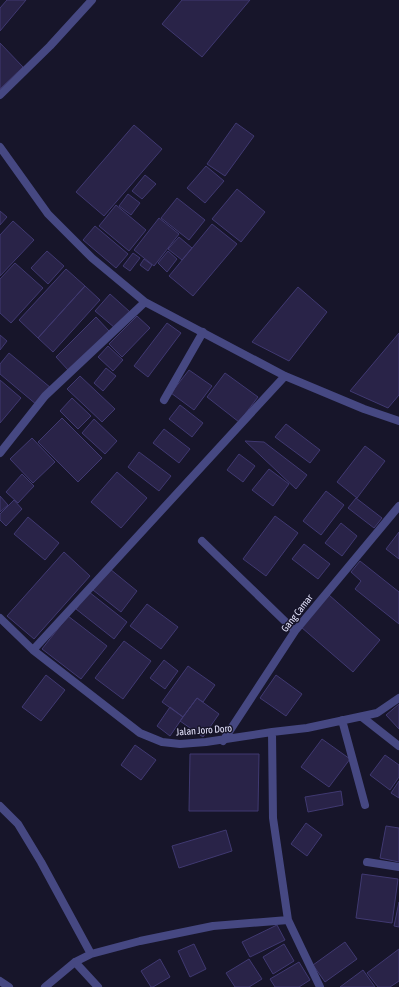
<svg xmlns="http://www.w3.org/2000/svg" width="399" height="987" viewBox="0 0 399 987" font-family="'Asap Condensed',sans-serif">
	<style>
		.building { fill: #292348; stroke: #403971 }
		.lines { fill: none; stroke-linecap: round; stroke-linejoin: round }
		.street { stroke: #464882; stroke-width: 8 }
		.labels { text-anchor: middle; dominant-baseline: central; stroke-width: 3; stroke-linejoin: round; paint-order: stroke }
		.street-label { font-size: 10px; fill: #e3e2fb; stroke: #17152a }
	</style>
	<rect width="100%" height="100%" fill="#17152a"/>
	<path class="building" d="M7 0H26L0 31V8Z
		M182 0H250L202 57 162 24Z
		M0 43 23 67 0 89Z
		M236 123 254 136 225 176 207 164Z
		M134 125 162 149 104 216 76 192Z
		M206 166 224 181 205 203 187 188Z
		M145 175 156 184 142 199 132 191Z
		M237 189 265 212 241 242 212 219Z
		M128 194 140 203 131 215 119 206Z
		M177 198 205 220 189 240 161 218Z
		M116 205 146 230 129 251 99 226Z
		M0 211 7 217 0 225Z
		M159 218 179 234 154 266 134 250Z
		M13 221 34 240 0 276V235Z
		M212 224 237 244 193 296 169 276Z
		M95 226 128 254 116 268 83 240Z
		M179 237 192 248 182 260 168 249Z
		M47 251 64 266 48 284 31 268Z
		M168 251 177 259 167 272 158 263Z
		M133 253 140 258 130 271 123 266Z
		M144 259 152 265 148 271 140 265Z
		M15 263 43 288 11 323 0 313V279Z
		M66 269 85 286 38 338 19 320Z
		M85 286 100 300 53 352 38 338Z
		M298 287 327 312 289 361 252 342Z
		M110 294 130 312 115 328 95 311Z
		M137 316 150 328 122 357 109 344Z
		M96 317 109 331 69 371 56 357Z
		M167 323 181 333 148 377 134 366Z
		M399 333V395L388 408 350 391Z
		M0 335 7 341 0 350Z
		M108 346 123 360 113 371 98 357Z
		M9 353 51 388 37 405 0 374V364Z
		M106 368 116 376 103 391 94 383Z
		M189 370 212 386 194 410 171 393Z
		M225 373 258 397 239 422 207 397Z
		M80 376 115 409 102 422 67 389Z
		M0 380 21 398 0 423Z
		M72 398 91 416 78 429 60 411Z
		M180 405 203 423 192 437 169 419Z
		M62 418 102 458 78 482 38 442Z
		M94 419 117 441 105 454 82 433Z
		M286 424 320 450 310 463 275 437Z
		M164 429 190 449 179 463 153 443Z
		M32 438 55 462 33 483 10 459Z
		M245 441 264 442 307 475 296 489Z
		M365 446 385 461 357 498 337 482Z
		M139 452 171 476 159 491 128 467Z
		M239 454 255 466 243 482 227 470Z
		M269 469 289 484 273 506 252 490Z
		M117 472 147 498 121 528 91 502Z
		M22 474 34 486 18 503 6 492Z
		M326 491 344 505 321 535 303 521Z
		M0 496 8 505 0 512Z
		M356 498 382 518 374 528 348 508Z
		M14 500 22 509 6 526 0 520V514Z
		M275 516 298 533 266 576 243 559Z
		M28 517 59 543 45 560 14 534Z
		M341 523 357 536 342 556 325 543Z
		M399 532V559L386 549Z
		M304 544 330 564 318 579 292 559Z
		M64 552 90 576 34 639 7 616Z
		M360 561 399 592V624L355 589 361 581 351 572Z
		M110 569 137 591 121 612 93 590Z
		M89 592 127 622 114 639 76 609Z
		M329 595 380 640 353 672 301 627Z
		M147 604 178 627 161 649 130 626Z
		M68 616 107 646 81 679 42 649Z
		M124 641 151 661 123 699 95 678Z
		M164 660 178 671 165 689 150 678Z
		M188 666 215 685 203 702 197 698 183 717 162 702Z
		M46 675 65 690 41 721 22 707Z
		M276 675 302 694 286 716 260 698Z
		M197 698 219 714 203 737 180 721Z
		M399 704V729L386 715Z
		M170 707 183 717 170 736 157 726Z
		M322 739 350 759 329 787 301 767Z
		M135 745 156 760 141 780 121 765Z
		M190 754H259L258 811H189Z
		M385 755 399 765V777L390 790 370 775Z
		M399 781V798L391 793Z
		M341 791 343 805 308 812 305 797Z
		M306 823 322 835 307 856 291 844Z
		M386 826 399 828V862L380 858Z
		M226 830 232 851 179 868 172 846Z
		M362 874 398 879 392 923 356 918Z
		M399 902V927L394 926Z
		M277 925 285 940 250 957 242 942Z
		M345 942 357 959 325 982 313 965Z
		M194 944 206 969 190 977 178 951Z
		M284 944 294 961 273 974 263 957Z
		M399 949V981L390 987H378L367 973Z
		M160 959 170 977 153 987H151L141 971Z
		M249 959 262 979 249 987H235L226 973Z
		M299 962 310 980 299 987H275L270 979Z
		M363 970 375 987H340Z"/>
	<g class="lines">
		<path class="street" d="M0 95 50 46 92 0
			M0 147 48 214 92 258 145 302 285 376 364 409 399 421
			M164 400 203 332
			M0 453 45 396 145 302
			M202 541 295 631
			M0 618 33 650 140 733 162 742 180 744 206 742 272 732 307 728 377 713 399 698
			M33 650 285 376
			M362 717 399 746
			M342 720 365 805
			M272 732 273 818 288 920 320 987
			M223 741 295 631 399 506
			M0 806 18 824 41 862 91 954
			M367 862 399 867
			M75 962 98 987
			M0 981 9 987
			M45 987 75 962 91 954 140 941 213 926 288 920"/>
	</g>
	<g class="labels">
		<g class="street-label">
			<text transform="translate(297 613) rotate(-52)">Gang Camar</text>
			<text transform="translate(204 730) rotate(-4)">Jalan Joro Doro</text>
		</g>
	</g>
</svg>
